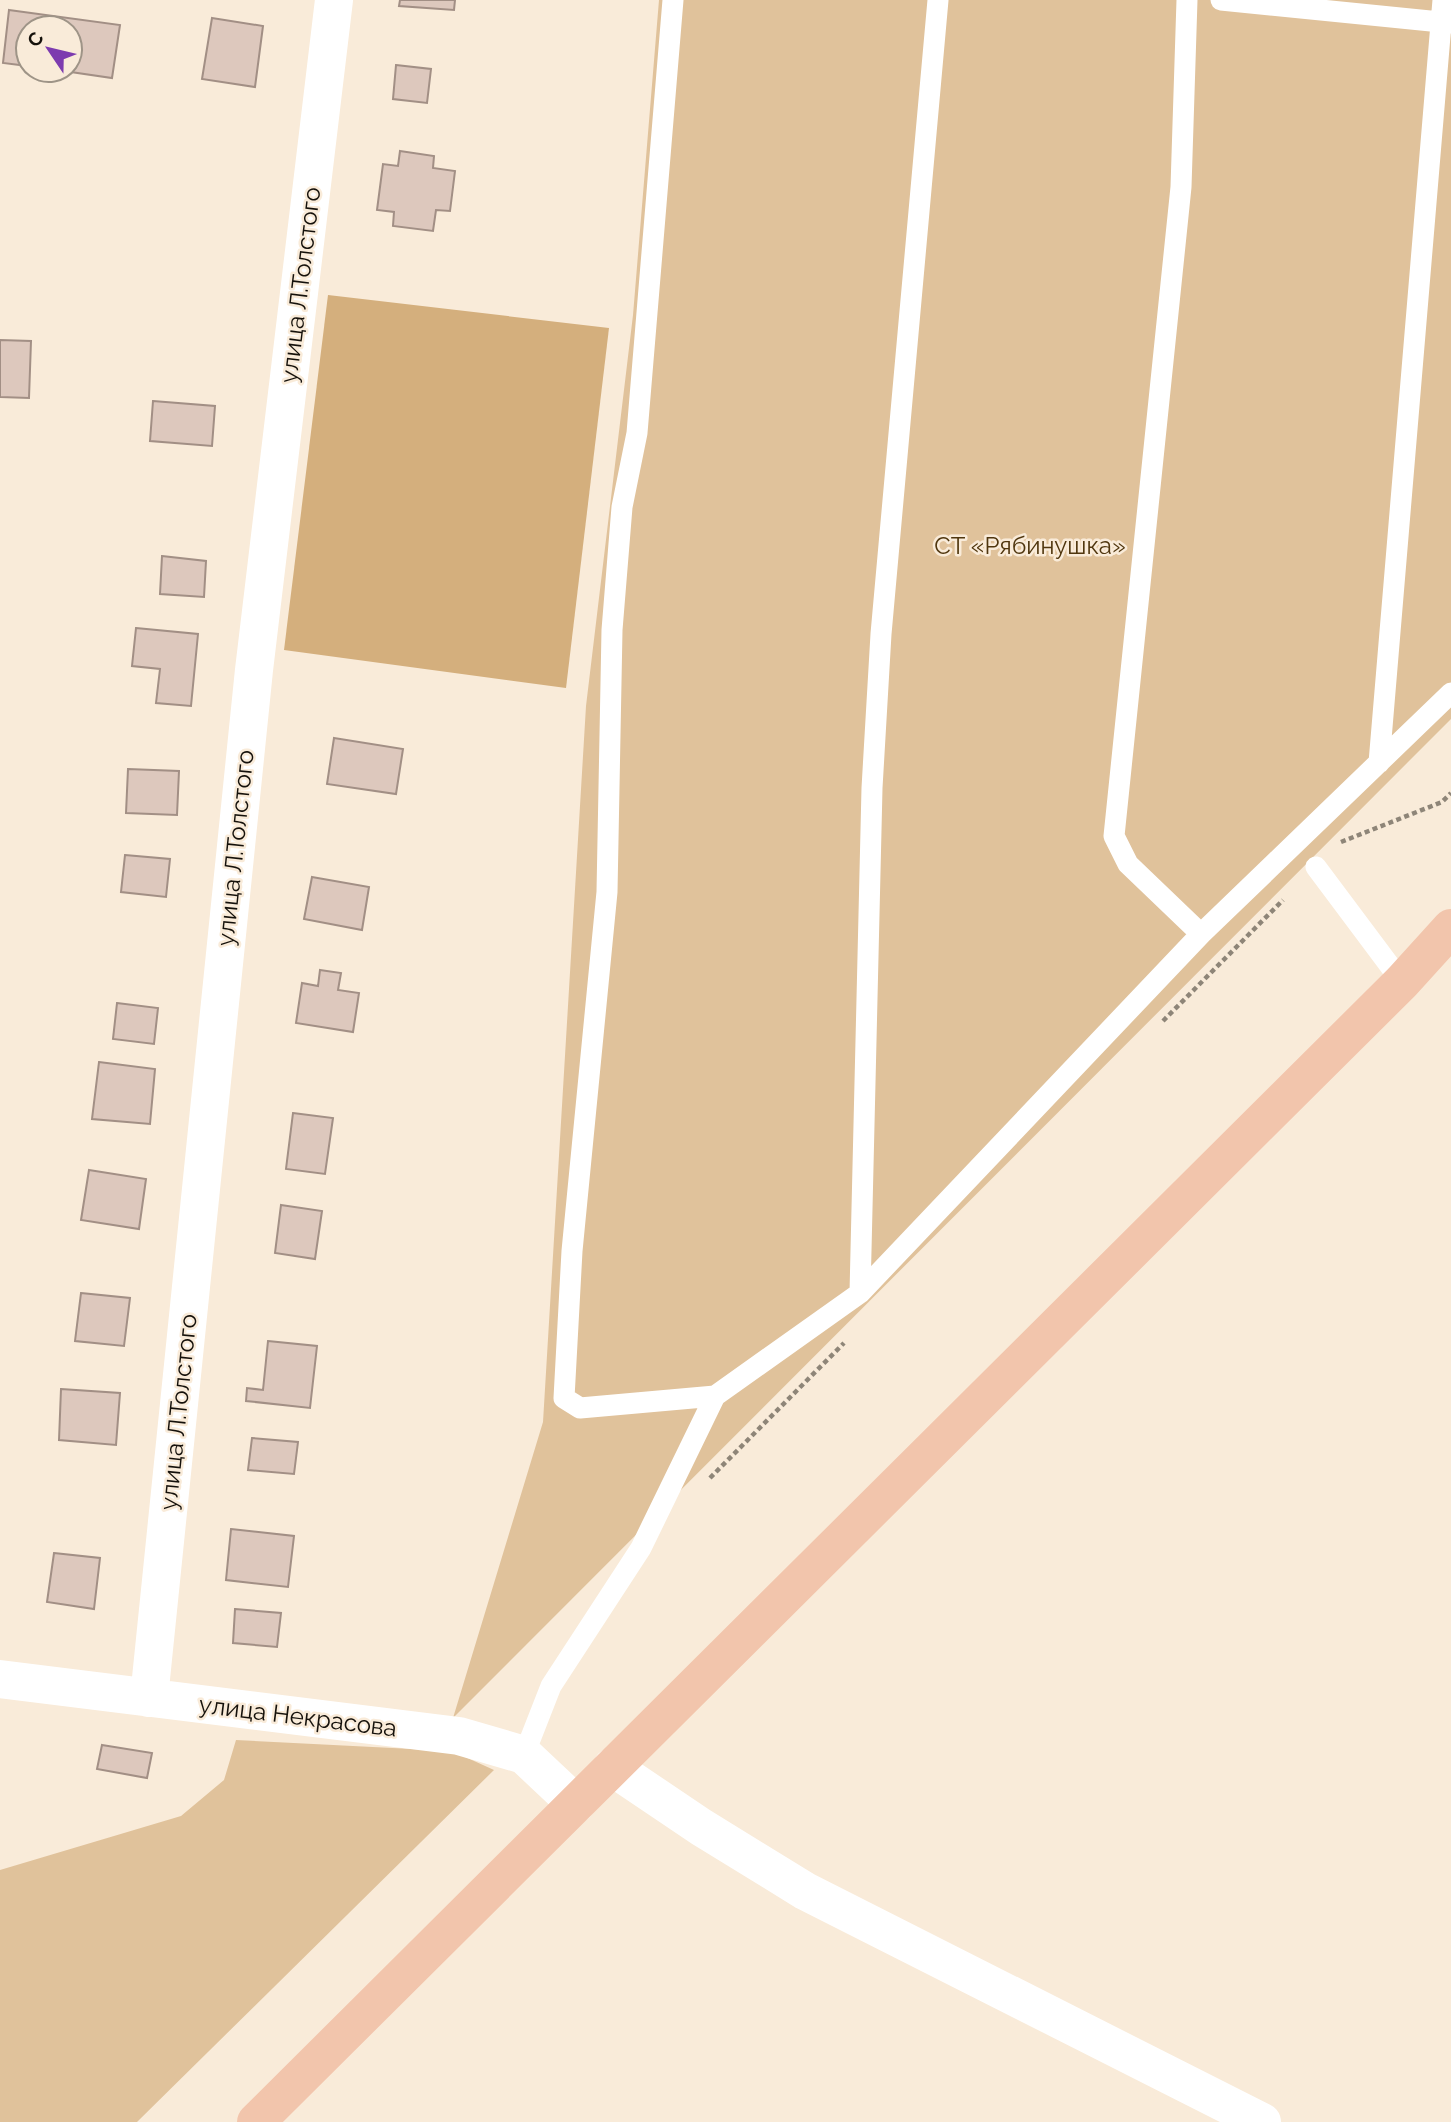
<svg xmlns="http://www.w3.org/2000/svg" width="1451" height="2122" viewBox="0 0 1451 2122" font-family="Raleway,sans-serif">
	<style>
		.green { fill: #e0c29b }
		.forest { fill: #d4af7d }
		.building { fill: #ddc8bd; stroke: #a28f85; stroke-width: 2 }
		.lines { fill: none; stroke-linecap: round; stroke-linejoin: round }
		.path { stroke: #8e8578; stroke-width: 4.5; stroke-dasharray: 5 3.5; stroke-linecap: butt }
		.service { stroke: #fff; stroke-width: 21 }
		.minor { stroke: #fff; stroke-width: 38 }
		.primary { stroke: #f2c5ac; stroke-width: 38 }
		.labels { text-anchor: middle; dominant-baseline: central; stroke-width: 5; stroke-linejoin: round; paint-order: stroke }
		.street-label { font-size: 24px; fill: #15110b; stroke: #f9ebd9 }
		.park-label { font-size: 24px; fill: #50360e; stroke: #f9ebd9 }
	</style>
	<rect width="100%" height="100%" fill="#f9ebd9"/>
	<path class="green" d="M659 0H1451V719L453 1718 543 1422 586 706 633 315Z
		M236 1740 452 1751 494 1770 137 2122H0V1870L181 1816 224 1780Z"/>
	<path class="forest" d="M328 295 609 328 566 688 284 650Z"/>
	<path class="building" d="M400 0H455L454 10 399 6Z
		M9 10 120 25 112 78 57 70H70V28H28V66L3 63Z
		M212 18 263 26 255 87 202 79Z
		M396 65 431 69 427 103 393 99Z
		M400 151 434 156 433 168 455 171 450 211 436 210 433 231 393 226 394 212 377 210 383 164 398 166Z
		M0 340 31 341 29 398 0 397Z
		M153 401 215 406 212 446 150 441Z
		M162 556 206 561 204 597 160 594Z
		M136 628 198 634 191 706 156 703 160 669 132 666Z
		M334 738 403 749 396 794 327 784Z
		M128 769 179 771 177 815 126 813Z
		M125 855 170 859 166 897 121 892Z
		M312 877 369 887 362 930 304 919Z
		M320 970 341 973 338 990 359 993 353 1032 296 1023 302 983 318 986Z
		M117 1003 158 1008 154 1044 113 1039Z
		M99 1062 155 1069 150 1124 92 1119Z
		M293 1113 333 1118 325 1174 286 1169Z
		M89 1170 146 1179 139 1229 81 1220Z
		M281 1205 322 1211 315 1259 275 1253Z
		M81 1293 130 1298 124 1346 75 1341Z
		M268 1341 317 1346 310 1408 246 1401 247 1388 263 1390Z
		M61 1389 120 1393 116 1445 59 1440Z
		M252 1438 298 1442 294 1474 248 1470Z
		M231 1529 294 1536 288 1587 226 1580Z
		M54 1553 100 1558 94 1609 47 1602Z
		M235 1609 281 1613 277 1647 233 1643Z
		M102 1745 152 1753 147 1778 97 1769Z"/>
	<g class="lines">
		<path class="path" d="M1341 842 1442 802 1451 793
			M1163 1021 1283 900
			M710 1478 844 1343"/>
		<path class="service" d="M673 0 637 433 622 507 612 630 607 892 572 1251 564 1398 580 1408 715 1396
			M1187 0 1181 187 1114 836 1128 864 1201 934
			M1221 0 1451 23
			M1379 763 1443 0
			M1316 867 1402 982
			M860 1293 872 788 881 634 938 0
			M524 1755 551 1686 641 1548 715 1396 860 1293 1201 934 1451 693"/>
		<path class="minor" d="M0 1679 459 1736 524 1755 576 1804
			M149 1698 254 670 334 0
			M612 1767 701 1827 805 1891 1262 2122"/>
		<path class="primary" d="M256 2122 1402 982 1451 928"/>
	</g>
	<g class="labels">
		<g class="street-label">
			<text transform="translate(300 285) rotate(-83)">улица Л.Толстого</text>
			<text transform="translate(235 848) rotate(-84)">улица Л.Толстого</text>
			<text transform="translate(178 1412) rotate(-84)">улица Л.Толстого</text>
			<text transform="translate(298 1716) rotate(7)">улица Некрасова</text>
		</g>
		<g class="park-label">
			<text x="1030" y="545">СТ «Рябинушка»</text>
		</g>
	</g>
	<g transform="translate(49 49) rotate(305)"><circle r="33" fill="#f9ebd9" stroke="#9e9487" stroke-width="2"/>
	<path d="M0-5L12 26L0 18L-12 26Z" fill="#7d3baf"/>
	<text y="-10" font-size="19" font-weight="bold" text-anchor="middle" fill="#15110b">С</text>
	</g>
</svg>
